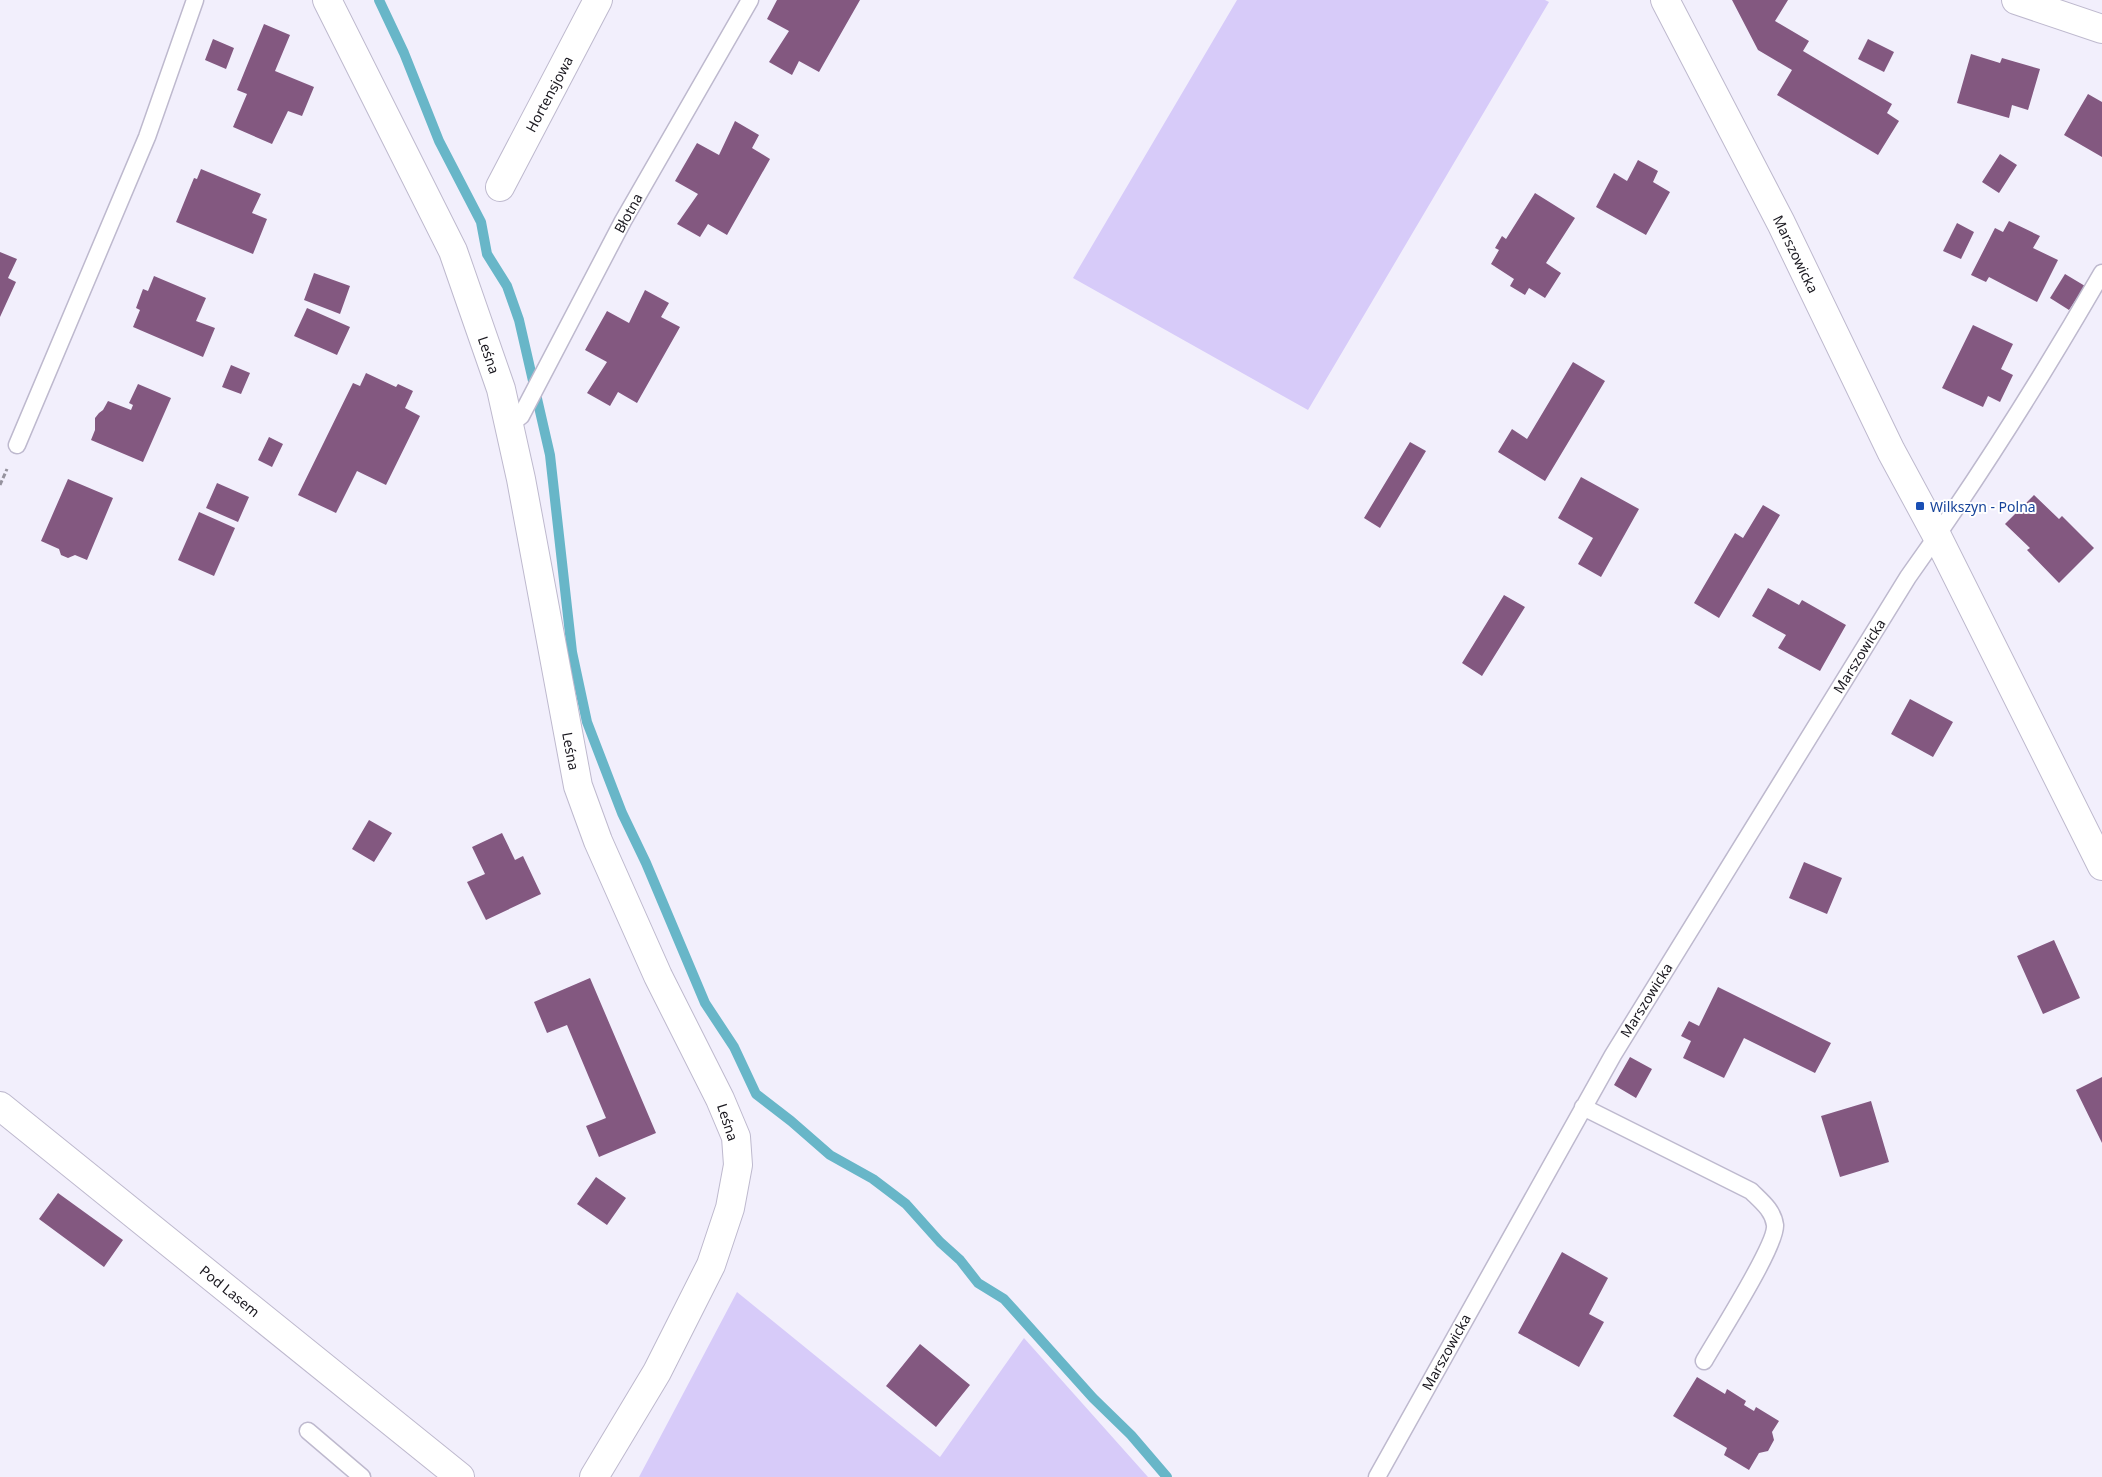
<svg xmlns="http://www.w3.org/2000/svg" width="2102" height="1477" viewBox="0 0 2102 1477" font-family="'Noto Sans',sans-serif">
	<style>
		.green { fill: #d7cbf9 }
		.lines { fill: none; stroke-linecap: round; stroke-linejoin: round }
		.stream { stroke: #68b6c8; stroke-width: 10 }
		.building { fill: #835880 }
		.lane-casing { stroke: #beb9ce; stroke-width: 19 }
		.street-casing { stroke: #beb9ce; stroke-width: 30 }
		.secondary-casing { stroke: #beb9ce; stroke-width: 30 }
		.path { stroke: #96939e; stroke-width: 3; stroke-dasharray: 5 2.5; stroke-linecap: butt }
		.lane { stroke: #fff; stroke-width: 16 }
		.street { stroke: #fff; stroke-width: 28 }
		.secondary { stroke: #fff; stroke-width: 28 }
		.transit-dot { fill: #1a4fb4; stroke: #fff; stroke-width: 2 }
		.labels { text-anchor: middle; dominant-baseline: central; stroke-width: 4; stroke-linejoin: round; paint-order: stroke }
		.street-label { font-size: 14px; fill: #1a181f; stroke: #fff }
		.transit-label { font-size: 14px; fill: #164399; stroke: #fff; text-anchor: start }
	</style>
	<rect width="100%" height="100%" fill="#f2effc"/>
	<path class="green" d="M1237 0H1545L1549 2 1308 410 1073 278Z
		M737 1292 940 1457 1024 1338 1148 1477H639Z"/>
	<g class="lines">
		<path class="stream" d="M379 0 404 53 439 141 481 222 487 254 507 286 519 320 550 455 572 652 587 722 622 813 646 863 705 1003 734 1047 756 1094 791 1121 830 1155 873 1179 906 1204 940 1242 960 1260 978 1283 1004 1299 1093 1398 1131 1435 1167 1477"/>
	</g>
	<path class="building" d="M777 0H860L819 72 799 61 792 75 769 62 789 31 767 19Z
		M1732 0H1788L1775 21 1809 41 1803 51 1892 104 1887 113 1899 121 1878 155 1777 95 1792 70 1758 50Z
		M264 24 290 35 275 71 314 87 302 116 288 111 272 144 233 127 247 94 237 90Z
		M213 39 234 48 226 69 205 60Z
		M1868 39 1894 52 1884 72 1858 59Z
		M1971 54 2000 63 2002 58 2040 69 2028 110 2012 105 2009 118 1957 103Z
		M2088 94 2102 102V157L2064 135Z
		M735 121 759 135 752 148 770 159 727 235 708 224 700 237 677 224 698 194 675 181 697 143 719 155Z
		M2000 154 2017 165 1999 193 1982 182Z
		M1638 160 1658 171 1653 182 1670 192 1646 235 1596 207 1614 173 1627 181Z
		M201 169 261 194 252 213 267 219 253 254 176 222 194 178 197 179Z
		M1535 193 1575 218 1546 263 1561 273 1545 298 1529 288 1525 295 1510 286 1514 279 1491 264 1499 250 1495 248 1502 236 1506 239Z
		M2009 221 2040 236 2033 248 2058 260 2037 302 1989 277 1986 282 1971 275 1995 228 2003 232Z
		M1957 223 1974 232 1961 259 1943 251Z
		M0 252 17 259 8 278 16 282 0 317Z
		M314 273 350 286 340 314 304 300Z
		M2065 274 2085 286 2069 310 2050 298Z
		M154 276 206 298 196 321 215 328 203 357 133 327 140 310 136 308 143 289 148 291Z
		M645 290 669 303 661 317 680 327 637 403 618 392 610 406 587 393 607 362 585 350 607 311 629 323Z
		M307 308 350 327 337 355 294 336Z
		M1973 325 2013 344 2001 369 2013 375 2000 402 1988 396 1983 407 1942 388Z
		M1573 362 1605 381 1545 481 1498 452 1512 429 1527 439Z
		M231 365 250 373 241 394 222 387Z
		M366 373 396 387 398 384 413 391 405 408 420 416 386 485 357 471 336 513 298 495 353 383 360 386Z
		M138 384 171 398 143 462 91 440 95 430V418L99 413 103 410 108 401 131 410 133 405 129 403Z
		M269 437 283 444 272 467 258 460Z
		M1410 442 1426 451 1380 528 1364 518Z
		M1581 477 1639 509 1601 577 1578 564 1593 538 1558 518Z
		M68 479 113 498 87 560 75 555 68 558 61 555 59 549 41 541Z
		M217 483 249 497 238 522 206 508Z
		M2034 495 2059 519 2062 516 2094 548 2059 583 2027 550 2030 548 2005 524Z
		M1763 505 1780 515 1719 618 1694 603 1735 533 1743 538Z
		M199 512 235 528 214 576 178 560Z
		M1768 588 1799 605 1802 600 1846 625 1820 671 1778 648 1786 635 1752 616Z
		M1504 595 1525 607 1482 676 1462 663Z
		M1910 699 1953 722 1933 757 1891 734Z
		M369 820 392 833 374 862 352 849Z
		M502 833 515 860 523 856 541 894 486 920 467 882 485 874 472 847Z
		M1804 862 1842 878 1827 914 1789 898Z
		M2054 940 2080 998 2043 1014 2017 956Z
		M590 978 656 1133 599 1157 586 1126 606 1118 567 1025 547 1033 534 1002Z
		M1718 987 1831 1043 1815 1073 1744 1038 1724 1078 1683 1058 1691 1041 1681 1036 1689 1021 1699 1026Z
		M1630 1057 1652 1069 1636 1098 1614 1085Z
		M2102 1077V1143L2076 1090Z
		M1871 1101 1889 1162 1840 1177 1821 1116Z
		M596 1177 626 1198 607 1225 577 1204Z
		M58 1193 123 1240 104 1267 39 1219Z
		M1562 1252 1608 1278 1589 1314 1604 1322 1579 1367 1518 1333Z
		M920 1344 970 1385 936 1427 886 1386Z
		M1697 1377 1725 1394 1727 1389 1746 1401 1744 1405 1754 1411 1756 1407 1779 1421 1772 1432 1774 1440 1768 1451 1759 1453 1749 1470 1724 1455 1727 1448 1673 1416Z"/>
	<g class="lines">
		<defs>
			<path id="lane" d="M509 425 521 416 623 221 750 0
				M17 445 147 137 195 0
				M1583 1107 1751 1191C1761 1201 1773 1210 1775 1225 1777 1245 1717 1338 1704 1361
				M308 1431 362 1477
				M1377 1477 1613 1055 1908 577C1978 479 2042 377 2102 273"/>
			<path id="street" d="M327 0 453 251 501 389 521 479 578 786 598 841 658 976 720 1099 736 1137 738 1165 730 1208 711 1265 657 1372 594 1477
				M2016 0 2102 29
				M500 187 598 0
				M0 1106 460 1477"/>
			<path id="secondary" d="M1665 0 1781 223 1891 451 1937 536 2102 866"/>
		</defs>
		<use href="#lane" class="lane-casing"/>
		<use href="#street" class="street-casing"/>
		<use href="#secondary" class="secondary-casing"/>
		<path class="path" d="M0 485 7 469"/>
		<use href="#lane" class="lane"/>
		<use href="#street" class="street"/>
		<use href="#secondary" class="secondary"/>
	</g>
	<rect class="transit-dot" x="1915" y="501" width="10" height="10" rx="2.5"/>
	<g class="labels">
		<g class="street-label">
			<text transform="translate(549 94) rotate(-62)">Hortensjowa</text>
			<text transform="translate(628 213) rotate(-61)">Błotna</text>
			<text transform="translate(1796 254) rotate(64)">Marszowicka</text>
			<text transform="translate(489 355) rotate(71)">Leśna</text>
			<text transform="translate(1859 656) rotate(-58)">Marszowicka</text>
			<text transform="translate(571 751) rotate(79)">Leśna</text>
			<text transform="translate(1646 1000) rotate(-58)">Marszowicka</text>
			<text transform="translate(728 1122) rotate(72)">Leśna</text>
			<text transform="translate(230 1291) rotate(39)">Pod Lasem</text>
			<text transform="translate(1446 1352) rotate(-61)">Marszowicka</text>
		</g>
		<g class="transit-label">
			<text x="1930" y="506">Wilkszyn - Polna</text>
		</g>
	</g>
</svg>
